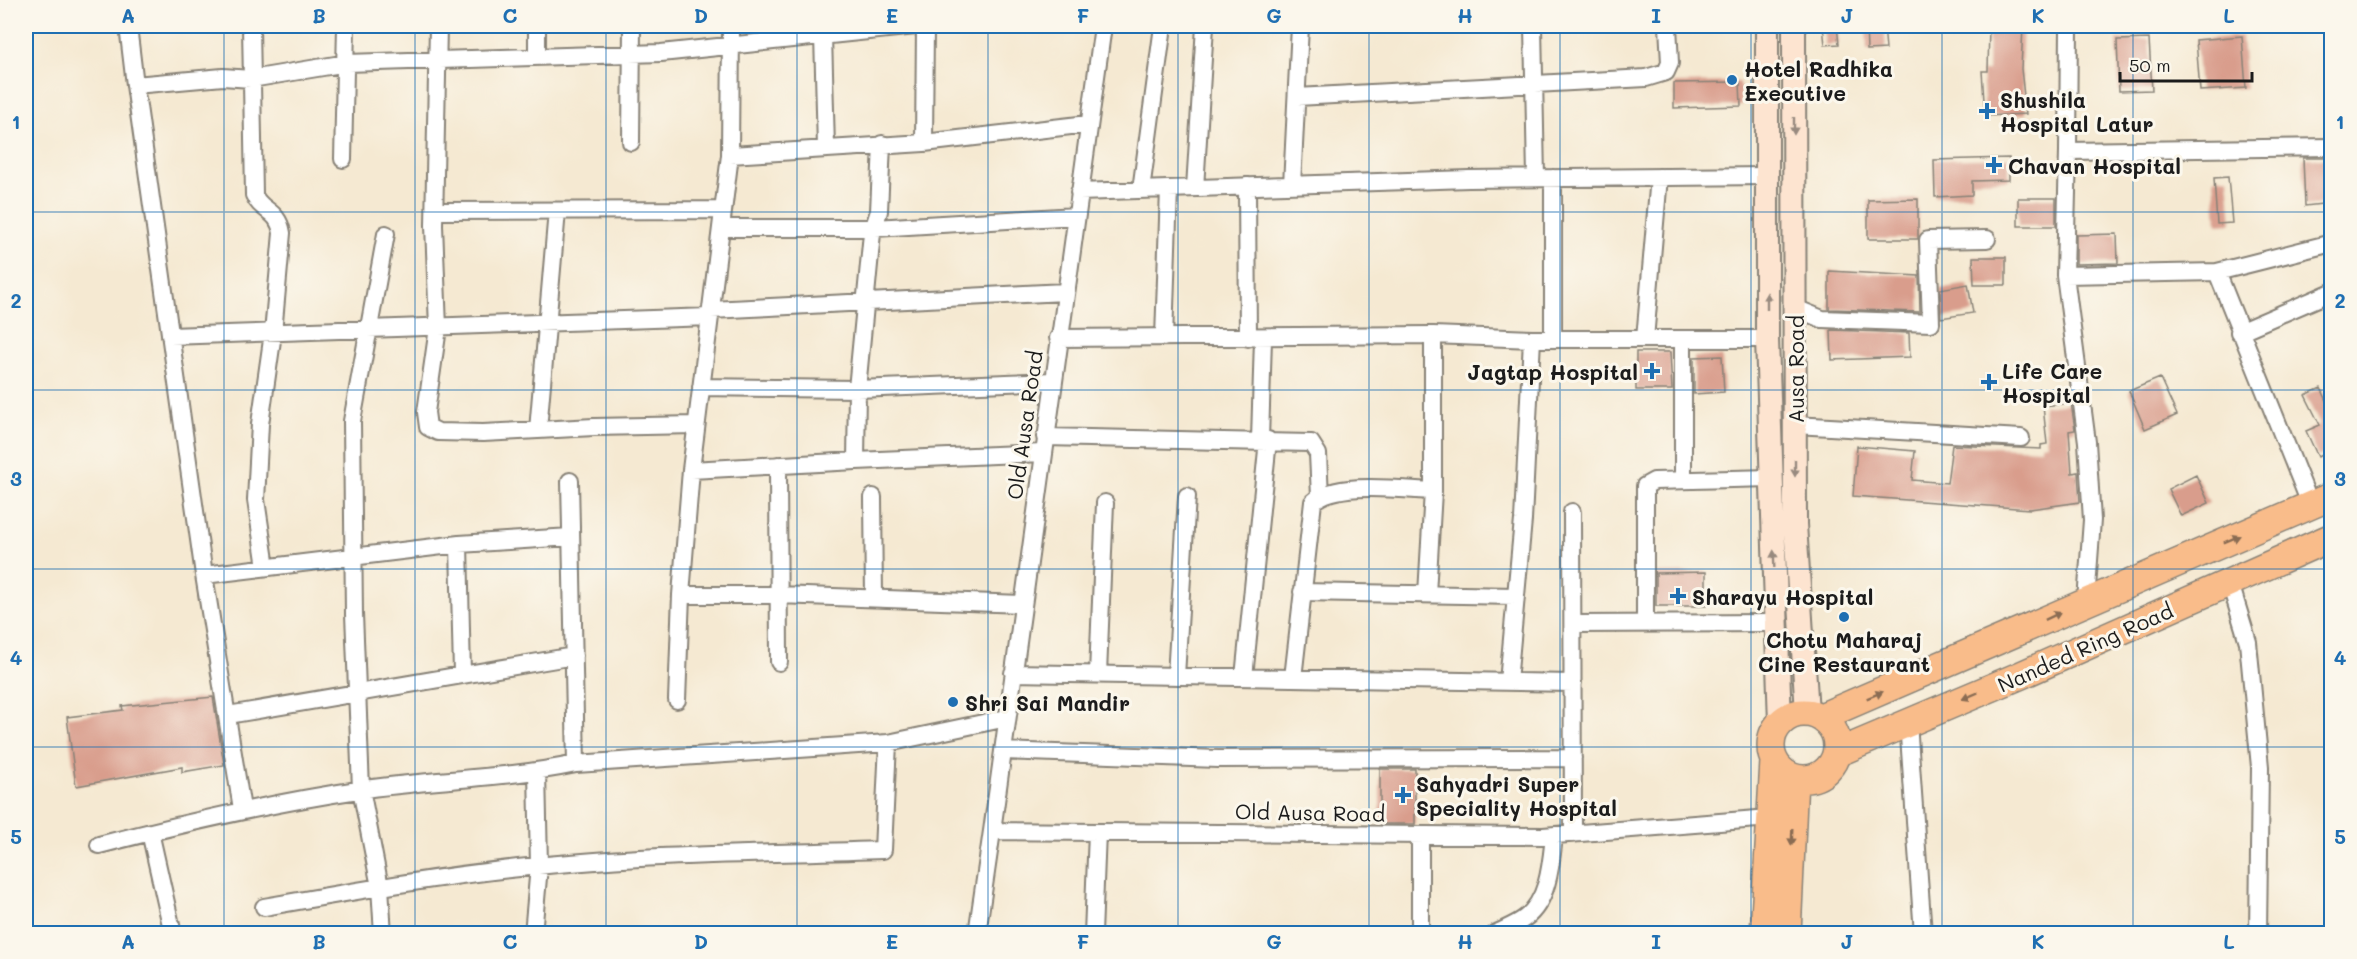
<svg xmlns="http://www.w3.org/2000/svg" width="2357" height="959" viewBox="0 0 2357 959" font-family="Mali,sans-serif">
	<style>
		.building { fill: #d99d8c }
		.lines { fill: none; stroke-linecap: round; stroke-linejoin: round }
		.minor-casing { stroke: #888277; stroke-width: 20 }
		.secondary-casing { stroke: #888277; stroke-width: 26 }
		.trunk-casing { stroke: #888277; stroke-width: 30 }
		.minor { stroke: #fff; stroke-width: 16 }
		.secondary { stroke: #fde4d0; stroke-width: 22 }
		.trunk { stroke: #f9bc8a; stroke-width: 27 }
		.oneway { fill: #988a7f }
		.oneway2 { fill: #8a6c53 }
		.grid { fill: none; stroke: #1f6fb2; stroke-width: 1.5; stroke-opacity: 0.55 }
		.poi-dot { fill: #1f6fb2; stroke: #fbf7ec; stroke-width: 2 }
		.labels { text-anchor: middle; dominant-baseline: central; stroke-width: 6; stroke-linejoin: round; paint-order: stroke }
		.poi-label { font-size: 21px; font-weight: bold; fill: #1c1c1c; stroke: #fbf7ec; text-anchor: start }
		.street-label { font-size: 21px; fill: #1c1c1c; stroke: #fbf7ec }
		.neatline { fill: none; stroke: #1f6fb2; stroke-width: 2 }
		.grid-label { font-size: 20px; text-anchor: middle; font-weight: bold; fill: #1f6fb2 }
	</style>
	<rect width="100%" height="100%" fill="#fbf7ec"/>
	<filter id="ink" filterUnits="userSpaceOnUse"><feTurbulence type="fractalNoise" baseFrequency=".0167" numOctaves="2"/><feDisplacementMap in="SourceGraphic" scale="12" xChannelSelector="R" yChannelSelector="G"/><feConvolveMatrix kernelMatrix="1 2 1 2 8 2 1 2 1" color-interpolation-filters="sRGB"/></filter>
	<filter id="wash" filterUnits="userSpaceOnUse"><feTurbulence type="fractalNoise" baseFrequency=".008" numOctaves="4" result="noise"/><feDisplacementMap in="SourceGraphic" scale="24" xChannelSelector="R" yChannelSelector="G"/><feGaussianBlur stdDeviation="1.35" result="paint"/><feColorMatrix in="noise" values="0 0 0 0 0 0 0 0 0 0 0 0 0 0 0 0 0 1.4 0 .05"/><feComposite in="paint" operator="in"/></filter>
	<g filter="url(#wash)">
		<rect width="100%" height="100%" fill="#f5e9d2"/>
		<g id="blocks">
			<path class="building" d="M1823 26H1837L1839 44 1825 45Z
				M1866 26H1884L1886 49 1867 50Z
				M1989 26H2023L2021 69 2026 114 1985 116 1982 71H1988Z
				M2242 36 2246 88 2200 91 2196 40Z
				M2149 39 2152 90 2119 91 2117 40Z
				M1740 82 1741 106 1674 108V83Z
				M2009 158V180L1972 181V195L1935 197 1934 160Z
				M2303 158H2331V203L2305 206Z
				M2228 177 2232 223 2217 224 2214 178Z
				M2018 198H2056V226H2018Z
				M1918 199V239H1868V200Z
				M2117 234 2118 263 2076 264V235Z
				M1973 257H2006V285H1974Z
				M1829 271 1919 276 1920 312 1829 309Z
				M1968 284 1973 313 1941 318 1940 289Z
				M1831 330 1909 333 1910 357 1832 360Z
				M1636 352H1670L1672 390H1636Z
				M1722 356 1724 392 1694 394V357Z
				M2160 378 2177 415 2145 429 2129 391Z
				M2321 388 2331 409V450L2318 457 2306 431 2320 425 2305 395Z
				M2071 403 2075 430 2069 431 2072 473 2078 472 2080 502 2030 509 1853 496 1857 446 1915 451 1912 480 1947 483 1952 445 2041 449V445L2047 444 2043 406Z
				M2196 475 2209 503 2181 516 2168 489Z
				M1706 572V606H1656V573Z
				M213 697 224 765 182 772V767L76 786 67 717 123 710 122 706Z
				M1380 769H1415V824H1380Z"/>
		</g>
	</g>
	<g filter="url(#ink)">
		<use href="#blocks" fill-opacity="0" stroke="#888277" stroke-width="1.5"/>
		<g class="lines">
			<defs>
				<path id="minor" d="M128 26 135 85 223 77 251 79 347 63 661 53 916 26
					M251 26 254 195C261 212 278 209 282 233L273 333 260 424 256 500 266 567
					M438 26 434 225 438 328 426 412 428 427 438 432 483 433 594 427 696 425
					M537 26V57
					M1533 26 1536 178
					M823 35 826 148
					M135 85 204 575 242 809
					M1297 97 1646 78 1666 72 1670 63 1668 26
					M631 142 632 26
					M924 143 925 26
					M2068 151 2069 26
					M730 155 731 26
					M343 159 346 26
					M1292 185 1300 26
					M1247 186 1248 338
					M1195 188 1205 26
					M1141 190 1163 26
					M1079 192 1469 179 1767 176
					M435 211 723 210
					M721 228H875L1076 216
					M2217 272 2311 506
					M2065 275 2217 272 2332 243
					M1795 308 1822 319 1931 323 1928 240 1987 239
					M711 310 1065 292
					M2239 332 2332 292
					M170 336 710 317
					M1058 338 1433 335 1532 339H1767
					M1164 338 1169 189
					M1553 339V178
					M1645 339 1659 177
					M701 387 857 389 1053 381
					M1795 425 2021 438
					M538 430 557 211
					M1045 437 1311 443 1318 454 1320 496
					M1260 440 1263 338
					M856 461 1043 453
					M778 465 779 662
					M691 470 856 461 857 389 872 233 879 211 882 144
					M1683 480V339
					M570 481 576 764
					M873 497 874 598
					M1572 512 1573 834
					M459 544 571 537
					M204 575 459 544 462 674
					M2230 583 2248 642 2260 767 2258 934
					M1302 592 1516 596
					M1427 594 1433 491V335
					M2086 601 2092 520 2087 442 2065 275 2068 151 2332 147
					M1022 604 779 595H681L691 470 730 155 924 143 1088 124
					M1573 624 1776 623
					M1645 624V486L1654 481 1771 478
					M1013 673 1573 683
					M1098 674 1105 503
					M1176 676 1187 496
					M1244 677 1268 440
					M1293 678 1313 502C1336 480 1402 490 1433 491
					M1508 682 1523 520 1532 339
					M677 700 681 595
					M228 715 574 656
					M1908 722 1923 934
					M1003 751 1218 759 1573 758
					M992 831 1103 26
					M150 832 173 934
					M1420 835V934
					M99 845C185 823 271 803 358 790 431 779 504 779 576 764L888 743 1007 718
					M264 907C355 891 446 875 538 866 652 854 768 854 883 850L888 743
					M383 934 380 887 361 789 354 614 352 421 386 234
					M533 934 539 866 537 771
					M977 934 992 831 1543 836 1770 818
					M1093 934 1097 832
					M1495 934C1504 929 1516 925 1525 918 1549 900 1551 863 1554 836"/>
				<path id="secondary" d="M1767 26V339L1780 723
					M1794 26 1795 524 1807 713"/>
				<path id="trunk" d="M1771 746a33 33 0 1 1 66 0a33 33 0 1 1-66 0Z
					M1821 717 2332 496
					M1837 753 2019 676 2332 537
					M1764 934 1774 761
					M1787 934 1794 778"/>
			</defs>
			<use href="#minor" class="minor-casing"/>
			<use href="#secondary" class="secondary-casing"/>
			<use href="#trunk" class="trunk-casing"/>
			<use href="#minor" class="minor"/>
			<use href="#secondary" class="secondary"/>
			<use href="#trunk" class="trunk"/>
		</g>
		<defs><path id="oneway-solid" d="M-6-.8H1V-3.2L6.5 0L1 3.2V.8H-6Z" transform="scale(1.5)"/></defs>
		<g class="oneway">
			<use href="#oneway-solid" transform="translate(1794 126) rotate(90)"/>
			<use href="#oneway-solid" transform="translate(1767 301) rotate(-90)"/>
			<use href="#oneway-solid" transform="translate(1795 468) rotate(90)"/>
			<use href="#oneway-solid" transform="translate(1774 559) rotate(-92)"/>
		</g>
		<g class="oneway2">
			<use href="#oneway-solid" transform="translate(2232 539) rotate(-23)"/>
			<use href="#oneway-solid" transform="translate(2053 616) rotate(-25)"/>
			<use href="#oneway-solid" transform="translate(1875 695) rotate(-22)"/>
			<use href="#oneway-solid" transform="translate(1970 696) rotate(157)"/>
			<use href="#oneway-solid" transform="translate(1792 837) rotate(92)"/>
		</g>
	</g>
	<path class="grid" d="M224 26V934M415 26V934M606 26V934M797 26V934M988 26V934M1178 26V934M1369 26V934M1560 26V934M1751 26V934M1942 26V934M2133 26V934M26 212H2332M26 390H2332M26 569H2332M26 747H2332"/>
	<g class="poi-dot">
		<circle cx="1732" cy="80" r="6"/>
		<path d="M1984 102h6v6h6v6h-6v6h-6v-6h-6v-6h6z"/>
		<path d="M1991 156h6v6h6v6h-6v6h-6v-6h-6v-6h6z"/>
		<path d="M1649 362h6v6h6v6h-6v6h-6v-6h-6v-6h6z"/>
		<path d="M1986 373h6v6h6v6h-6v6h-6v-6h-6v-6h6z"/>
		<path d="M1675 587h6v6h6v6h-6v6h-6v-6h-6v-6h6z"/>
		<circle cx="1844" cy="617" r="6"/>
		<circle cx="953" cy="702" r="6"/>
		<path d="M1400 786h6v6h6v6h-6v6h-6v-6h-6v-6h6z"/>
	</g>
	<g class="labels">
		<g class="poi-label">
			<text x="1744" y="68">Hotel Radhika<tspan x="1744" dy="24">Executive</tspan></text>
			<text x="2000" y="99">Shushila<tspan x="2000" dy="24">Hospital Latur</tspan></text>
			<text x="2008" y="165">Chavan Hospital</text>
			<text x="2002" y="370">Life Care<tspan x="2002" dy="24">Hospital</tspan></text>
			<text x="1638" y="371" text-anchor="end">Jagtap Hospital</text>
			<text x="1692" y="596">Sharayu Hospital</text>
			<text x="1844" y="639" text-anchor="middle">Chotu Maharaj<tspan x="1844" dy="24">Cine Restaurant</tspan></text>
			<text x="965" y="702">Shri Sai Mandir</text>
			<text x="1416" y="783">Sahyadri Super<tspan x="1416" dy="24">Speciality Hospital</tspan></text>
		</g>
		<g class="street-label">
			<text transform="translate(1795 369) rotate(-90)">Ausa Road</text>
			<text transform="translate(1024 425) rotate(-82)">Old Ausa Road</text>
			<text transform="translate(2085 647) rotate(-24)">Nanded Ring Road</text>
			<text transform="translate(1310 812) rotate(1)">Old Ausa Road</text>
		</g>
	</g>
	<rect width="2357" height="959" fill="none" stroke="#fbf7ec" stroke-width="66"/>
	<path d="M2120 72v9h132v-9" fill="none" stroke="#1c1c1c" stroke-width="3"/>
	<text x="2129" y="72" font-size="18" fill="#1c1c1c" stroke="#fbf7ec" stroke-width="4.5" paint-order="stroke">50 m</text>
	<rect x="33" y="33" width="2291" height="893" class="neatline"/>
	<g class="grid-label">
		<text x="128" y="23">A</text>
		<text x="319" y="23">B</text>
		<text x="510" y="23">C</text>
		<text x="701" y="23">D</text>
		<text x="892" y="23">E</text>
		<text x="1083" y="23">F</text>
		<text x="1274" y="23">G</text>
		<text x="1465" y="23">H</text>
		<text x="1656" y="23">I</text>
		<text x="1847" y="23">J</text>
		<text x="2038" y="23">K</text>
		<text x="2229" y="23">L</text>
		<text x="16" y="129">1</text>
		<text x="2340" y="129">1</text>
		<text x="16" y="308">2</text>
		<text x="2340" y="308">2</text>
		<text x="16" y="486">3</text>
		<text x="2340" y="486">3</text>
		<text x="16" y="665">4</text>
		<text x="2340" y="665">4</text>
		<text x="16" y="844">5</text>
		<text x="2340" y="844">5</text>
		<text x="128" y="949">A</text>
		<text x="319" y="949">B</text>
		<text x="510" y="949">C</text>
		<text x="701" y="949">D</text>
		<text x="892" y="949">E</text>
		<text x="1083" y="949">F</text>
		<text x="1274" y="949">G</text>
		<text x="1465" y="949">H</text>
		<text x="1656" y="949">I</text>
		<text x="1847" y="949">J</text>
		<text x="2038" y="949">K</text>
		<text x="2229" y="949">L</text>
	</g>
</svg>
